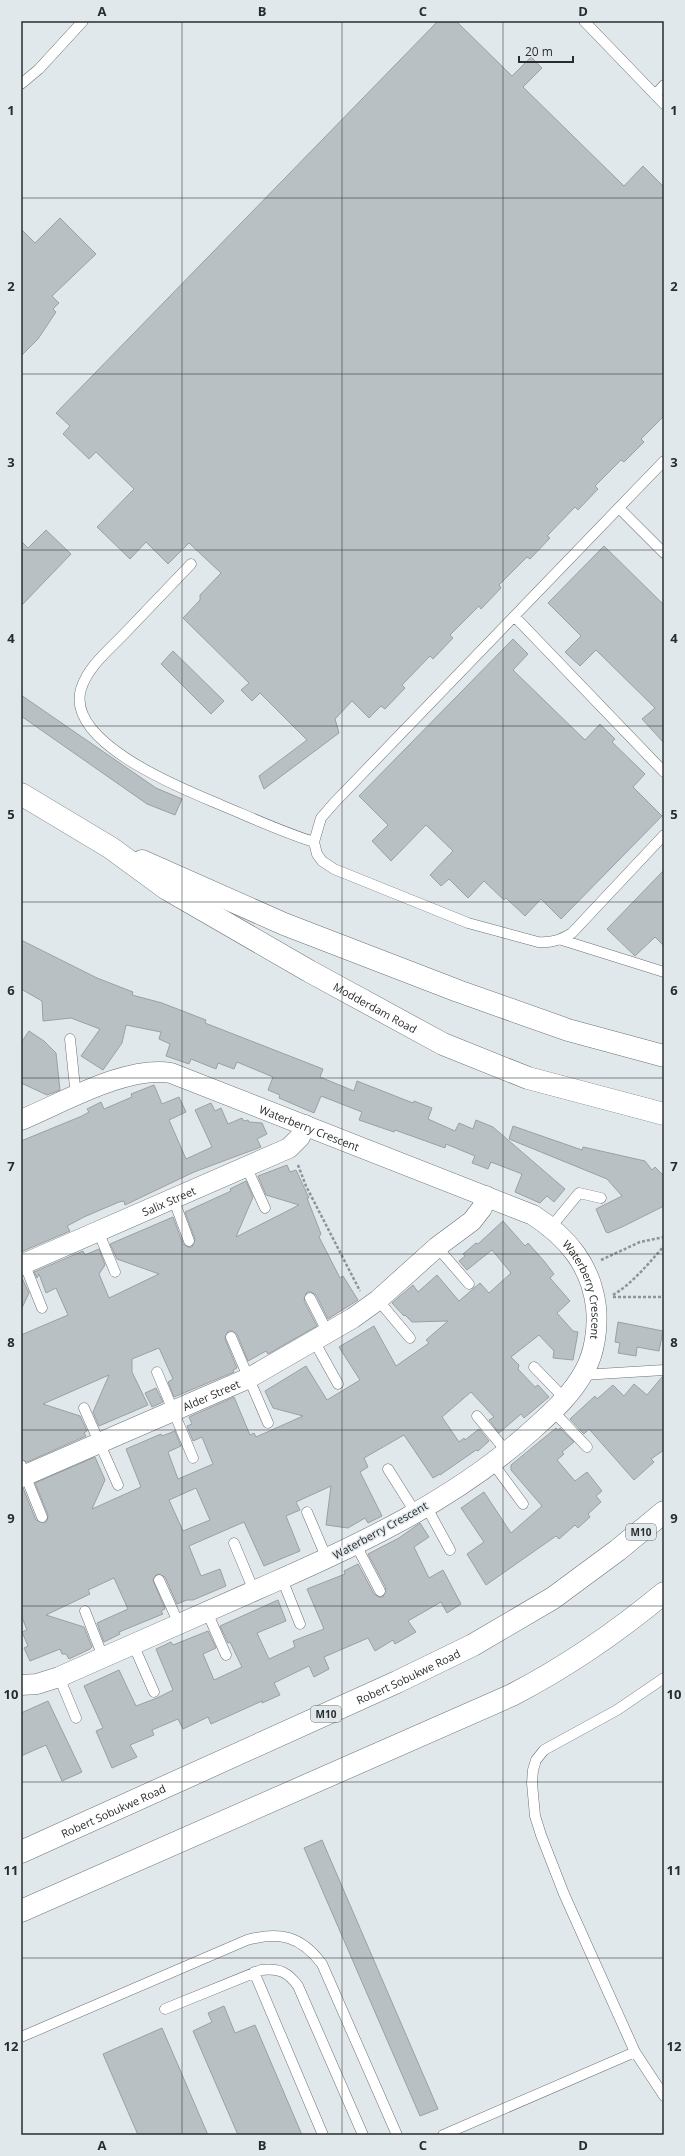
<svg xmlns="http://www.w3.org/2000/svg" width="685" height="2156" viewBox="0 0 685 2156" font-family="'Open Sans',sans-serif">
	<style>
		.building { fill: #b9c0c4; stroke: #9aa0a4; fill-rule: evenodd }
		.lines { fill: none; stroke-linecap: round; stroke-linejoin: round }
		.lane-casing { stroke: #6c7275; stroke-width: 11 }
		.street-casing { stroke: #6c7275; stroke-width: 21 }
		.secondary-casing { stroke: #6c7275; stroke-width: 23 }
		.primary-casing { stroke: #6c7275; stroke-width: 23 }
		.path { stroke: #8e9497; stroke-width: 2.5; stroke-dasharray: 3 2; stroke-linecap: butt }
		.lane { stroke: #fff; stroke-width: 10 }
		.street { stroke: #fff; stroke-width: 20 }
		.secondary { stroke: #fff; stroke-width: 22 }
		.primary { stroke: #fff; stroke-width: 22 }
		.grid { fill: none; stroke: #292c2e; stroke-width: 1; stroke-opacity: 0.55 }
		.labels { text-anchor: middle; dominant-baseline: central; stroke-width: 3; stroke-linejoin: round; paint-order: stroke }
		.shield { fill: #e1e8ec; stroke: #606467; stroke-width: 1 }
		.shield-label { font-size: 10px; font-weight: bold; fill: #292c2e }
		.street-label { font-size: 11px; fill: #292c2e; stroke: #e1e8ec }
		.neatline { fill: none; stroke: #292c2e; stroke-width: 1.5 }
		.grid-label { font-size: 13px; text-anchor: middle; font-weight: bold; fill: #292c2e }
	</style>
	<rect width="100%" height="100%" fill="#e1e8ec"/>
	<path class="building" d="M438 21H456L512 76 531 57 542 68 523 87 624 186 643 166 664 187V416L641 439 644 442 624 462 621 460 595 486 598 489 578 510 575 507 547 536 550 538 530 559 527 557 499 585 501 588 481 609 479 606 450 635 453 638 433 659 430 656 402 685 405 688 385 709 381 706 369 718 352 701 335 719 339 733 264 789 259 776 307 740 260 693 252 701 241 690 249 683 183 618 200 600V595L221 573 189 543 168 564 146 542 130 559 97 527 134 489 96 452 89 459 63 434 70 426 56 413Z
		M60 218 96 254 52 296 59 303 53 309 56 312 38 339 21 356V229L35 243Z
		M46 530 71 554 21 606V541L28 548Z
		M604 546 664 605V743L642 719 655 708 596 650 580 666 565 652 581 636 548 603Z
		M513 639 528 654 513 670 585 740 600 724 615 739 612 742 645 774 633 787 662 816 561 919 541 899 525 916 506 898 504 900 484 881 468 898 449 879 441 886 430 875 453 851 426 825 391 861 372 841 388 825 359 796Z
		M173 651 224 701 211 714 161 664Z
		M21 695 156 788 182 799 175 815 147 804 21 716Z
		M664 870V946L655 937 635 956 607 929Z
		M21 940 97 978 133 992 132 995 162 1003 206 1020 205 1023 323 1069 320 1077 354 1091 357 1081 413 1103 414 1101 432 1108 428 1119 455 1131 459 1123 473 1129 476 1120 493 1127 565 1189 554 1202 547 1196 540 1203 515 1192 522 1174 491 1162 488 1169 472 1163 475 1156 446 1144 445 1148 395 1130 394 1132 359 1120 362 1112 321 1096 314 1113 279 1098 280 1095 268 1090 273 1077 237 1062 234 1069 218 1063 216 1069 191 1059 189 1064 166 1056 170 1044 159 1039 161 1032 126 1025 122 1043 103 1070 81 1056 100 1029 71 1018 43 1021 42 1001 21 989Z
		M29 1031 44 1041 56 1053 60 1090 47 1095 21 1083V1043Z
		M154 1085 162 1104 179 1097 186 1112 169 1120 186 1159 212 1147 195 1110 211 1103 215 1111 221 1108 228 1124 242 1118 244 1121 248 1120 249 1122 262 1123 267 1134 257 1139 261 1147 194 1172 125 1205 124 1201 119 1202 84 1217 67 1226 70 1231 21 1252V1141L82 1116 89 1112 87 1109 101 1102 104 1109 132 1097 131 1094Z
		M513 1126 582 1150 583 1147 645 1161 652 1170 655 1167 664 1176V1206L624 1226 608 1233 606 1232 596 1209 622 1196 607 1179 509 1139Z
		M287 1165 290 1172 296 1170 309 1198H307L321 1234 319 1237 340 1278 343 1276 358 1300 328 1319 316 1295 311 1292H307L304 1301 317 1326 268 1354 266 1351 248 1361 237 1334 232 1331H228L225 1339 237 1368 233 1370 234 1372 174 1397 168 1382 173 1379 159 1348 132 1359V1372L148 1405 99 1426 93 1412 109 1375 43 1404 80 1416 87 1431 84 1433 86 1436 27 1462 21 1459V1335L68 1315 56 1288 46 1293 39 1274 37 1278 34 1272 83 1251 85 1255 99 1249 105 1265 99 1274 109 1298 159 1274 117 1259 110 1244 173 1217 183 1244 188 1247H192L195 1239 185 1212 231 1191 230 1189 246 1181 253 1197 236 1237 299 1205 266 1195 258 1176Z
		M503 1221 525 1246 528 1243 544 1261 554 1274 550 1278 570 1301 557 1313 573 1331 578 1332 573 1360 553 1358 554 1351 539 1335 511 1357 519 1365 518 1369 535 1387 538 1385 549 1397 524 1418 521 1414 499 1433 489 1420 494 1417 471 1392 442 1417 459 1442 464 1438 465 1440 479 1429 489 1441 478 1451 476 1450 440 1475V1474L433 1478 404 1435 364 1458 368 1467 360 1472 382 1516 368 1523 365 1518 348 1528 326 1525 331 1486 296 1502 300 1510 286 1516 300 1551 264 1566 244 1522 189 1546 201 1576 220 1569 226 1586 193 1600H187L177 1604 165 1577 157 1574 153 1580 165 1609 161 1611 163 1614 119 1632 120 1634 104 1642 97 1623 128 1609 114 1578 88 1590 90 1594 46 1615 84 1627 92 1647 90 1649 69 1659 66 1654H62L60 1649 30 1661 24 1648 28 1646 22 1632 27 1630 21 1615V1488H23L36 1520 44 1523 47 1521 48 1515 35 1483 95 1457 105 1480 92 1509 141 1487 126 1449 161 1434 162 1436 175 1431 181 1446 168 1452 178 1479 213 1464 202 1437 193 1441 187 1426 192 1424 189 1417 234 1397 250 1435 254 1433 256 1437 303 1416 273 1408 265 1391 306 1366 327 1400 360 1380 339 1347 374 1326 396 1366 429 1343 426 1340 448 1321 412 1322 405 1315 404 1316 392 1303 413 1285 418 1292 437 1275 459 1301 480 1283 489 1293 511 1273 492 1250 467 1270 459 1261 465 1256 463 1254 476 1243 478 1244ZM196 1488 210 1520 183 1531 169 1500Z
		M21 1276 29 1293 21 1310Z
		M618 1322 663 1331 659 1351 637 1347 636 1356 618 1353 620 1343 615 1342Z
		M662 1377H664V1450L651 1459 654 1462 634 1480 589 1429 584 1434 570 1419 595 1396 597 1399 613 1385 624 1396 634 1384 647 1395Z
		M156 1388 163 1402 152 1407 145 1393Z
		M556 1428 558 1430 560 1428 574 1442 562 1452 564 1454 557 1460 575 1481 587 1472 602 1491 596 1496 601 1502 588 1514 590 1517 578 1528 575 1525 559 1539 556 1536 486 1585 467 1554 484 1542 461 1508 484 1492 511 1533 542 1506 511 1470V1465Z
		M420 1523 429 1537 414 1547 429 1578 443 1570 461 1604 447 1613 441 1602 408 1621 416 1632 395 1644 393 1640 375 1651 368 1638 324 1657 329 1669 314 1677 309 1666 274 1683 280 1695 262 1703V1701L211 1724 208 1717 183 1729 178 1719 152 1730 154 1735 130 1745 137 1757 112 1768 96 1731 103 1728 84 1686 119 1670 136 1706 157 1698 173 1690 156 1649 171 1642 173 1645 208 1631 216 1648 203 1654 214 1680 242 1667 230 1642 228 1643 220 1626 278 1600 286 1621 257 1633 269 1659 295 1647 293 1641 324 1629 307 1589 345 1574 344 1571 358 1564 374 1594 379 1597H383L386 1588 368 1554 399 1538Z
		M48 1701 82 1772 62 1781 46 1745 21 1756V1713Z
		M322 1840 438 2109 420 2116 304 1848Z
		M224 2006 235 2033 255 2025 302 2135H238L193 2031 212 2022 208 2013Z
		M162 2028 208 2135H138L103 2054Z"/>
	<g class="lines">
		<defs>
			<path id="lane" d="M584 21 664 104
				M21 84 39 69 83 21
				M655 95 664 85
				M664 461 334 803 321 818 314 842 317 854 322 861 334 869 468 923 538 942C552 943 560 940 572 933L664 835
				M619 508 664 553
				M191 564C169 587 148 609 126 632 110 649 88 666 81 689 65 743 183 789 221 805 252 818 282 832 314 842
				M515 617 664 772
				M562 940 664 972
				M70 1039 76 1097
				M246 1166 265 1208
				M173 1198 189 1241
				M551 1227 579 1193 601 1198
				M98 1231 115 1272
				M437 1247 469 1284
				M24 1263 42 1308
				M310 1298 328 1333
				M378 1300 410 1338
				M231 1337 268 1423
				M314 1341 338 1384
				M534 1367 565 1399
				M157 1372 193 1458
				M582 1375 664 1370
				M84 1408 118 1485
				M553 1411 587 1447
				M477 1416 507 1452
				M492 1462 523 1504
				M21 1465 42 1517
				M388 1469 415 1512
				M426 1506 450 1550
				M307 1512 327 1559
				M234 1543 254 1591
				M356 1545 380 1591
				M282 1579 300 1624
				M159 1580 179 1624
				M85 1611 103 1657
				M207 1612 226 1655
				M133 1644 154 1692
				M59 1677 76 1718
				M664 1678 617 1710 544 1750 536 1760 533 1770 532 1783 535 1816 541 1835 564 1894 635 2052 664 2096
				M254 1972 323 2135
				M165 2009 261 1970C279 1968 288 1972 298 1986L363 2135
				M21 2037 247 1940C280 1931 301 1936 322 1964L397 2135
				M443 2135 635 2052"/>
			<g id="street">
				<path id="s1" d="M21 1120C62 1103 127 1065 171 1073L533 1215C567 1237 591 1265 596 1307 598 1327 595 1352 585 1370 572 1395 551 1413 530 1432 455 1499 363 1543 272 1583 201 1615 130 1645 59 1677L37 1684 21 1685"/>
				<path id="s2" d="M21 1265 289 1148 300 1137 305 1125"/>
				<path id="s3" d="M21 1477 249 1378 353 1318 378 1300 437 1247 472 1221 482 1208 486 1196"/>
			</g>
			<g id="secondary">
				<path id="s4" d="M21 794 111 848 167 889 309 971 443 1044 528 1078 664 1114"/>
				<path d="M142 861 284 924 458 991 568 1030 664 1056"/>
			</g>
			<g id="primary">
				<path id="s5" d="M21 1852 397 1682 473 1645 553 1598 618 1550 664 1512"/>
				<path d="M21 1911 512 1695C566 1667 617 1632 664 1593"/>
			</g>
		</defs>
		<use href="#lane" class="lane-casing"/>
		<use href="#street" class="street-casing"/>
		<use href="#secondary" class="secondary-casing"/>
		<use href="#primary" class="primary-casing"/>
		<path class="path" d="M298 1165 306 1186 360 1291
			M601 1260 640 1242 664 1237
			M613 1295C633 1283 648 1264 664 1246
			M613 1297H664"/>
		<use href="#lane" class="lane"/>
		<use href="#street" class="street"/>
		<use href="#secondary" class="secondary"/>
		<use href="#primary" class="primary"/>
	</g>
	<path class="grid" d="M182 21V2135M342 21V2135M503 21V2135M21 198H664M21 374H664M21 550H664M21 726H664M21 902H664M21 1078H664M21 1254H664M21 1430H664M21 1606H664M21 1782H664M21 1958H664"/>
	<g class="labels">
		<g class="shield">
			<rect x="626" y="1524" width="30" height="16" rx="3"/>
			<rect x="311" y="1706" width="30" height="16" rx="3"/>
		</g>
		<g class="shield-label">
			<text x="641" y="1532">M10</text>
			<text x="326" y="1714">M10</text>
		</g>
		<g class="street-label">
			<text stroke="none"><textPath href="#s4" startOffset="414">Modderdam Road</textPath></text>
			<text stroke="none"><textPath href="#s1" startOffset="308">Waterberry Crescent</textPath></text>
			<text stroke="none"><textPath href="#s2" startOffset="161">Salix Street</textPath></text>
			<text stroke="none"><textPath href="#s1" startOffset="643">Waterberry Crescent</textPath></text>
			<text stroke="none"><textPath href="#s3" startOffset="207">Alder Street</textPath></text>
			<text transform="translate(380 1530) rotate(-29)">Waterberry Crescent</text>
			<text stroke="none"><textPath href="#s5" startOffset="425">Robert Sobukwe Road</textPath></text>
			<text stroke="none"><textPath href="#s5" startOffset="101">Robert Sobukwe Road</textPath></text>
		</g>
	</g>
	<rect width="685" height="2156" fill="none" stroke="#e1e8ec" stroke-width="44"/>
	<path d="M519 56v6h54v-6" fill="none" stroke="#292c2e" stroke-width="2"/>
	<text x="525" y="56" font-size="12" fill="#292c2e" stroke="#e1e8ec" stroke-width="3" paint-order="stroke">20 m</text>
	<rect x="22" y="22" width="641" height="2112" class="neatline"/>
	<g class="grid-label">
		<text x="102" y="16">A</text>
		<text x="262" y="16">B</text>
		<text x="423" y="16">C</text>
		<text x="583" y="16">D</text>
		<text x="11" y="115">1</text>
		<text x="674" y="115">1</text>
		<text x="11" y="291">2</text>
		<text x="674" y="291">2</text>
		<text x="11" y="467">3</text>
		<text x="674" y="467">3</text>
		<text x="11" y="643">4</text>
		<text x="674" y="643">4</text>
		<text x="11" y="819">5</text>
		<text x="674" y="819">5</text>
		<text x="11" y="995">6</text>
		<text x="674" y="995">6</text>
		<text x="11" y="1171">7</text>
		<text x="674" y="1171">7</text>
		<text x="11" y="1347">8</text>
		<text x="674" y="1347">8</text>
		<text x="11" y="1523">9</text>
		<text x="674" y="1523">9</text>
		<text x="11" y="1699">10</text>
		<text x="674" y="1699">10</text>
		<text x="11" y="1875">11</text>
		<text x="674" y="1875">11</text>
		<text x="11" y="2051">12</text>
		<text x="674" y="2051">12</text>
		<text x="102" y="2150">A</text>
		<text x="262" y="2150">B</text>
		<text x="423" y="2150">C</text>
		<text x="583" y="2150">D</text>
	</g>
</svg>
